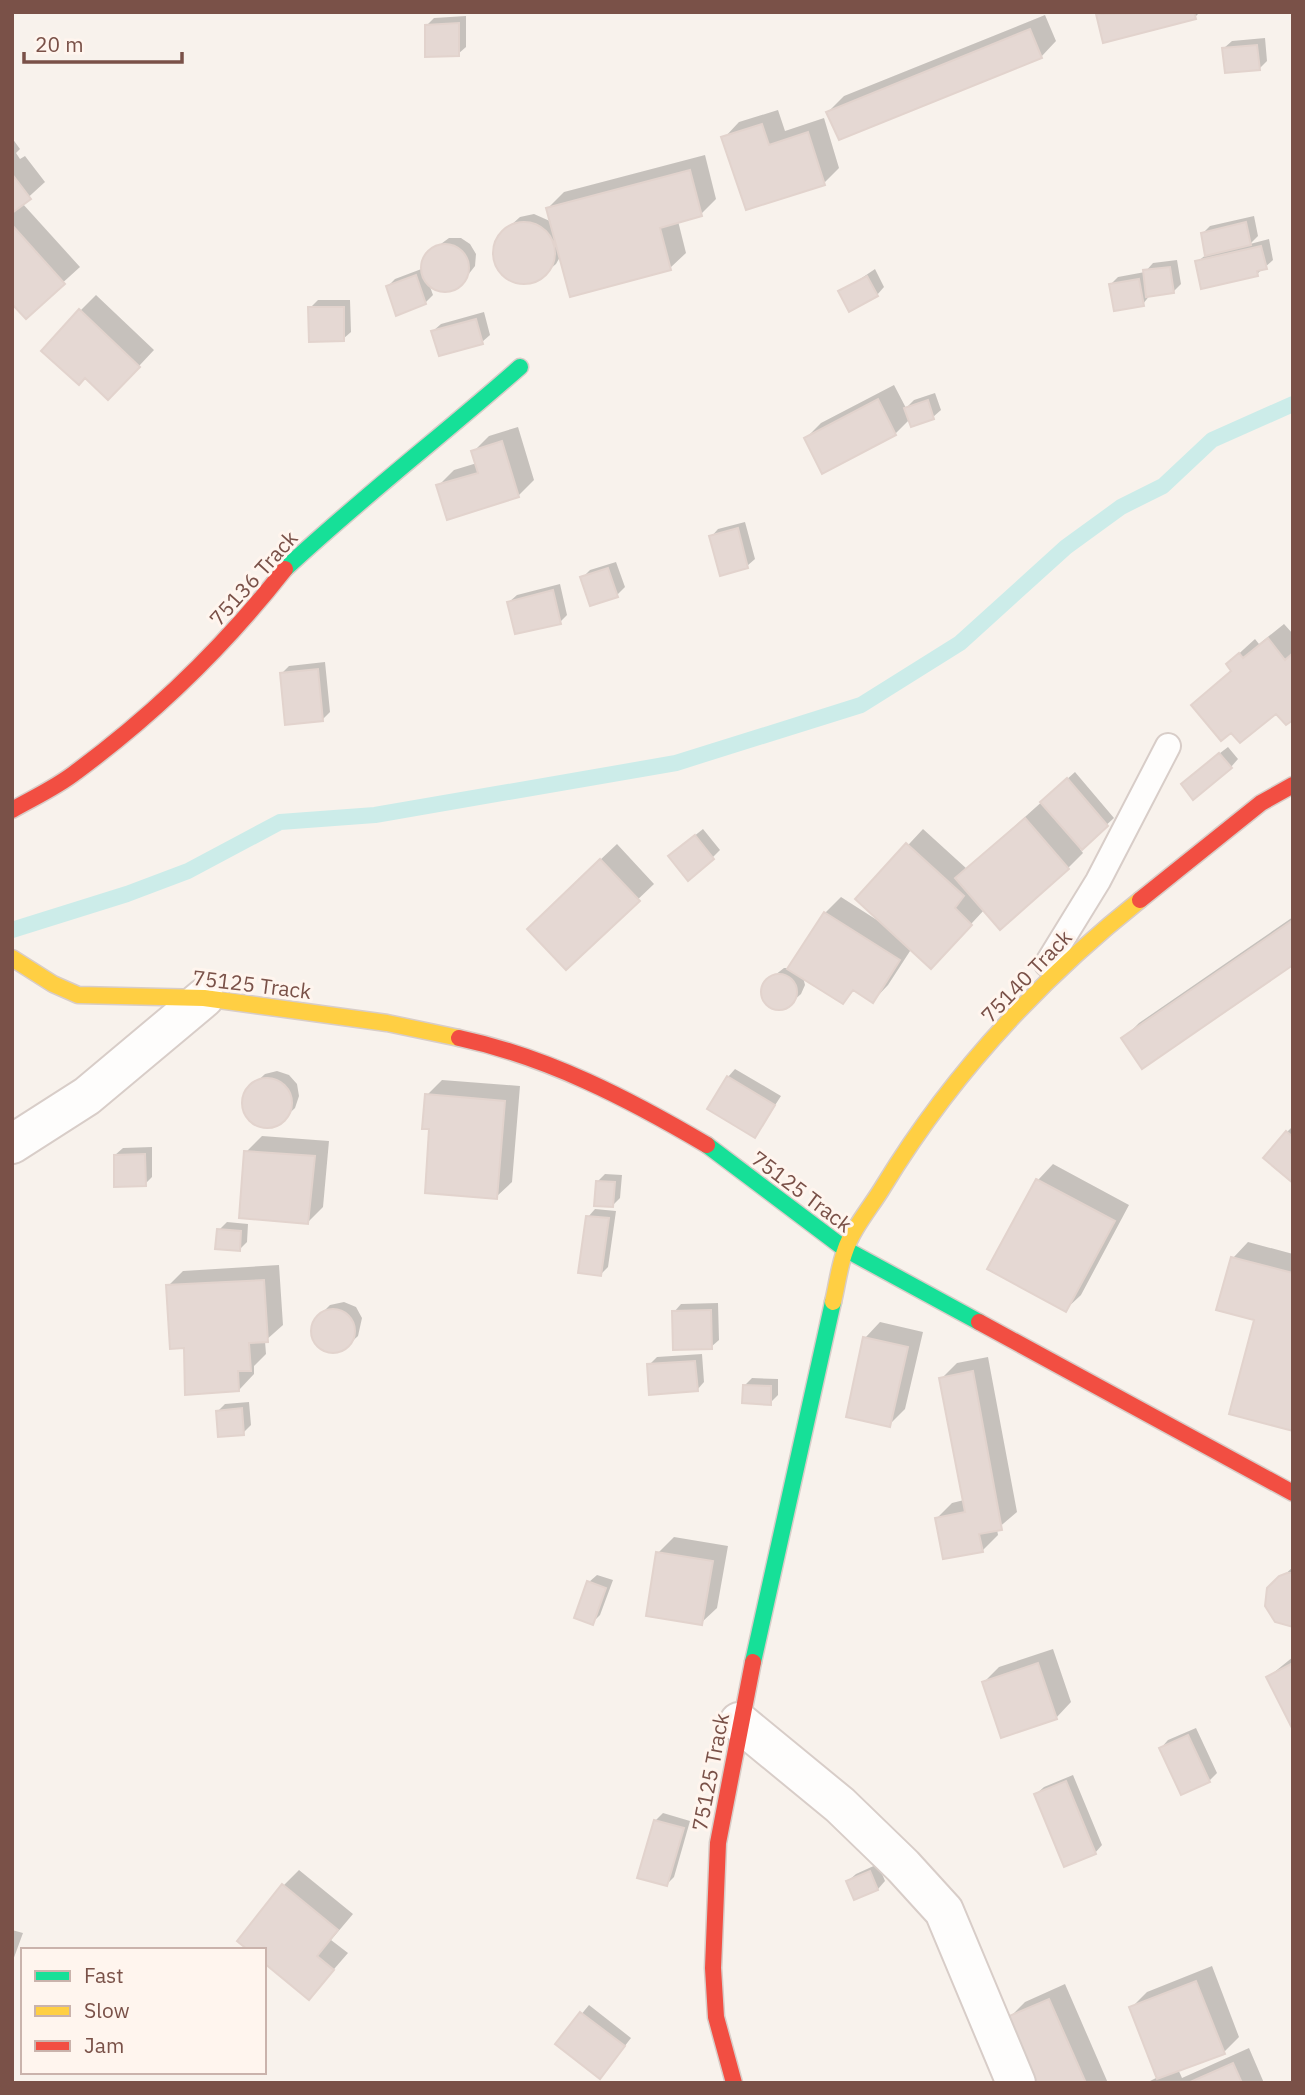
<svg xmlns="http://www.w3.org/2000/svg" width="1305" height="2095" viewBox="0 0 1305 2095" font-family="'IBM Plex Sans',sans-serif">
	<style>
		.shadow { fill: #0003 }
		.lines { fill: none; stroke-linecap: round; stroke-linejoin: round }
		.stream { stroke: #ccece9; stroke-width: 16 }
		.building { fill: #e5d8d3; stroke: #e2d3cd; stroke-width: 2 }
		.lane-casing { stroke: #d8cdc8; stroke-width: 28 }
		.street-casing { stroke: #d8cdc8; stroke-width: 42 }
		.fast-casing { stroke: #d8cdc8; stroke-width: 19 }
		.slow-casing { stroke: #d8cdc8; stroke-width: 19 }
		.jam-casing { stroke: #d8cdc8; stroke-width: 19 }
		.lane { stroke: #fefdfc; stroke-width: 24 }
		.street { stroke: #fefdfc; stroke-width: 38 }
		.fast { stroke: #16e098; stroke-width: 16 }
		.slow { stroke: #ffcf43; stroke-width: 16 }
		.jam { stroke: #f24e42; stroke-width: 16 }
		.labels { text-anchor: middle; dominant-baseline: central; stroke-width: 6; stroke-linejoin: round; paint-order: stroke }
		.street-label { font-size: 21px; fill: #7a5148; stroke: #fff5ee }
	</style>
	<rect width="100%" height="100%" fill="#f8f2ec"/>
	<path class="shadow" d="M1100 12H1200L1195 17 1098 14Z
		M1045 15 1056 41 1041 57 828 112 844 96Z
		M466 16V47L458 54 427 25 434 18Z
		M1265 38 1267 61 1259 69 1224 48 1232 41Z
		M778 110 785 131 824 118 839 168 824 183 724 138 739 122Z
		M12 138 20 149 16 153 20 159 25 156 45 182 22 203 80 267 26 316 12 301Z
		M705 155 716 199 701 214 678 221 686 253 670 268 561 255 556 264 537 280 523 283 510 280 500 271 494 259 495 246 501 234 520 217 534 214 552 222 548 208 564 192Z
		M1254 216 1258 236 1250 244 1269 239 1273 260 1257 274 1197 262 1207 254 1202 234 1210 226Z
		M449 238H461L470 244 476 254 475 266 461 284 451 290H439L429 284 433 295 425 303 388 286 395 279 424 268 430 252Z
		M1177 260 1181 284 1173 292 1150 295 1143 304 1110 285 1118 277 1145 272 1153 263Z
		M875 269 884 287 877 295 841 292Z
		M96 295 154 350 124 382 80 311Z
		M318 300H350L351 332 343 339 310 308Z
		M484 312 490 335 482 342 433 331 441 324Z
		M894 385 906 408 914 400 935 393 941 410 933 417 910 419 895 434 806 438 821 423Z
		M518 427 534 480 518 496 438 486 454 470 477 463 473 452 489 436Z
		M745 522 755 559 747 566 711 537 718 529Z
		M616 562 625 587 617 595 592 604 582 578 590 570Z
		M560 584 567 615 560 622 509 602 517 595Z
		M1284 624 1293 634V717L1276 711 1231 731 1193 705 1232 670 1228 664 1244 649 1255 639 1259 644Z
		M325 662 330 712 322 720 282 673 289 666Z
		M1228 747 1238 759 1231 767 1190 776Z
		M1075 772 1114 818 1080 849 1083 853 1068 868 985 909 946 951 912 948 888 985 873 1001 855 989 843 1002 803 977 805 985 801 994 784 1009H773L765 1002 762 992 766 982 784 968H790L825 913 841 897 880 922 858 899 923 829 967 869Z
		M703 829 720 850 712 858 678 849Z
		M617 844 654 884 566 968 544 913Z
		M1293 917V963L1123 1039 1139 1023Z
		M735 1069 781 1096 755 1136 728 1077Z
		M277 1071 289 1075 297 1084 299 1096 295 1108 278 1124 266 1127 254 1124 246 1114 243 1102 248 1090 265 1074Z
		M442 1080 520 1086 512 1182 496 1197 427 1095Z
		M1293 1126V1181L1287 1132Z
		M262 1136 329 1141 323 1207 308 1222 246 1152Z
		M152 1147V1177L145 1184 115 1155 123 1148Z
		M1053 1164 1129 1205 1081 1295 1065 1310 989 1268 1038 1180Z
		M605 1174 622 1175 620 1198 613 1205 598 1181Z
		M595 1209 616 1211 608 1267 600 1275 588 1217Z
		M227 1222 248 1224 247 1242 239 1250 219 1230Z
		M1248 1242 1293 1254V1428L1233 1258Z
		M279 1265 283 1325 265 1341 266 1354 254 1366V1374L239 1390 185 1346 168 1286 183 1271Z
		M344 1302 356 1307 362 1318 358 1336 345 1348 331 1351 319 1345 313 1333 322 1313 330 1305Z
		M718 1303 719 1340 711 1347 674 1312 681 1304Z
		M880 1322 923 1332 905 1409 889 1425 865 1338Z
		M702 1354 704 1382 697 1390 649 1365 657 1357Z
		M988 1357 1017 1512 997 1529 998 1535 982 1551 937 1518 952 1503 964 1500 941 1379 957 1363Z
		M752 1378 778 1379V1395L770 1403 745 1385Z
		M249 1402 251 1425 243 1433 218 1411 225 1404Z
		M674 1537 728 1546 717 1608 701 1623 658 1553Z
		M1293 1567V1624L1269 1589Z
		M597 1575 613 1580 600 1615 592 1623 589 1582Z
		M1053 1649 1071 1702 1056 1718 984 1682 999 1667Z
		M1293 1657V1726L1268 1677Z
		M1196 1728 1217 1773 1209 1781 1161 1748 1168 1740Z
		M1073 1775 1102 1845 1095 1853 1036 1794 1044 1787Z
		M663 1813 690 1821 674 1877 667 1884 655 1821Z
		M878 1864 885 1881 878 1889 855 1898 848 1881 856 1874Z
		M299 1870 353 1914 331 1940 348 1953 309 1998 284 1885Z
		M12 1930 23 1933 12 1963Z
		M1212 1966 1239 2037 1224 2052 1178 2069 1182 2078 1249 2048 1264 2083H1146L1158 2077 1131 2008 1147 1992Z
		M1065 1984 1108 2083H1037L1009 2018 1025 2002Z
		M589 2005 631 2038 607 2069 557 2044Z"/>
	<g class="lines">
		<path class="stream" d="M12 930 127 894 188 871 280 822 375 815 676 763 861 705 960 643 1066 547 1121 507 1163 486 1212 440 1293 404"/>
	</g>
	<path class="building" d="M1194 12 1196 19 1103 43 1096 14Z
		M459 23V56L425 57V25Z
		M1030 29 1042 58 839 140 826 112Z
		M1257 45 1260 70 1225 73 1222 48Z
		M762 124 769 145 808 132 825 185 746 210 721 137Z
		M690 170 702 216 660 228 671 270 570 297 546 208Z
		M12 174 31 199 12 213Z
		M493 253a31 31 0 1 1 62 0a31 31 0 1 1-62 0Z
		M1246 222 1251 245 1205 256 1201 233Z
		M12 225 65 284 26 319 12 304Z
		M421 268a24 24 0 1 1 48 0a24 24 0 1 1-48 0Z
		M1261 246 1267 269 1257 271 1258 276 1201 289 1195 261Z
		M1170 267 1174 293 1146 297 1143 270Z
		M416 275 426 304 396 316 386 286Z
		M867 276 878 296 849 312 838 291Z
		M1139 279 1144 306 1114 311 1109 284Z
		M308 307H344V341L309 342Z
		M79 309 140 367 108 400 85 378 79 385 41 351Z
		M476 319 483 344 439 356 431 331Z
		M878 399 896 435 822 474 804 438Z
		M928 400 934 419 911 427 904 408Z
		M502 441 519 497 447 520 436 485 478 473 471 451Z
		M738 528 748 568 720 576 709 536Z
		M608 568 618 597 590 606 580 577Z
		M553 590 561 624 515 634 507 602Z
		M1268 638 1285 660 1293 653V720L1286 725 1276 714 1240 743 1231 733 1221 741 1191 705 1231 671 1226 664 1239 653 1243 658Z
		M318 669 323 721 285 725 280 673Z
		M1219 753 1232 768 1193 800 1181 784Z
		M1067 778 1108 826 1082 850 1040 802Z
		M1025 818 1069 869 1000 930 955 878Z
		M695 835 714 859 688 881 668 856Z
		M906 843 964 896 955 908 972 925 931 969 855 899Z
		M600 859 640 901 566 970 527 929Z
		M824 912 900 960 873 1003 853 990 843 1004 787 969Z
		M1293 920V965L1142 1069 1121 1038Z
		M761 992a18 18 0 1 1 36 0a18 18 0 1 1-36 0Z
		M727 1076 775 1105 755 1138 707 1109Z
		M242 1103a25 25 0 1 1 50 0a25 25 0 1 1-50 0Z
		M425 1094 505 1101 497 1199 425 1193 429 1129H422Z
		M1286 1131 1293 1137V1183L1263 1158Z
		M244 1151 315 1156 308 1224 239 1218Z
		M145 1154 146 1186 114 1187V1155Z
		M1036 1179 1115 1221 1066 1312 987 1269Z
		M596 1181 615 1182 613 1207 594 1206Z
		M586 1216 609 1218 601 1276 578 1273Z
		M217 1229 241 1231 240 1251 215 1249Z
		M1231 1257 1293 1273V1431L1229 1414 1254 1320 1216 1310Z
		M264 1280 268 1342 249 1343 251 1371H238L239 1391 185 1395 184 1348 170 1349 166 1285Z
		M311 1331a22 22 0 1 1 44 0a22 22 0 1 1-44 0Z
		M711 1310 712 1349 673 1350 672 1311Z
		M863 1337 908 1347 890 1427 846 1417Z
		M695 1361 698 1391 649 1395 647 1364Z
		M973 1371 1002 1530 979 1534 983 1552 943 1559 935 1518 965 1512 939 1378Z
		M743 1385 771 1386V1405L742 1403Z
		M242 1408 244 1435 218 1437 216 1411Z
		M656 1552 713 1561 702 1625 646 1616Z
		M1287 1573H1293V1627L1275 1622 1265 1606 1267 1588 1279 1576Z
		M587 1581 606 1588 593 1625 574 1618Z
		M1038 1663 1057 1719 1001 1738 982 1682Z
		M1293 1663V1730L1266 1677Z
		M1188 1735 1210 1782 1181 1795 1159 1748Z
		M1066 1781 1096 1854 1064 1867 1034 1794Z
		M654 1820 684 1828 667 1886 637 1878Z
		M870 1871 878 1890 854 1900 846 1881Z
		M282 1884 338 1930 317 1956 334 1970 309 2000 264 1963V1950H248L237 1941Z
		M1196 1981 1225 2054 1157 2079 1129 2007Z
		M1049 1999 1086 2083H1035L1007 2017Z
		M580 2012 625 2046 600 2079 555 2044Z
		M1233 2063 1242 2083H1188Z"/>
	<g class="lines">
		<defs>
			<path id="lane" d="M1047 964 1098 881 1168 746"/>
			<path id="street" d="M12 1144 87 1096 204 998
				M739 1722 840 1805 903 1866 944 1911 1016 2083"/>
			<path id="fast" d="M285 569C361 498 443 435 520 367
				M707 1145 845 1249 979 1322
				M753 1662 833 1302"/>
			<path id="slow" d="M12 958 53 984 78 995 204 998 387 1023 459 1038
				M833 1302C837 1286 839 1267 845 1251 852 1229 871 1207 883 1187 951 1075 1037 982 1140 900"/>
			<path id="jam" d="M12 810C33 798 57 787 76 772 156 713 224 647 285 569
				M1140 900 1261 803 1293 785
				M459 1038C548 1057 629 1099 707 1145
				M979 1322 1293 1493
				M734 2083 716 2017 713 1968 718 1843 753 1662"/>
		</defs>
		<use href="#lane" class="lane-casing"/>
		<use href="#street" class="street-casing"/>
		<use href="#fast" class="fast-casing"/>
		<use href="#slow" class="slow-casing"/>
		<use href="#jam" class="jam-casing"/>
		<use href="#lane" class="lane"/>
		<use href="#street" class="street"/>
		<use href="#fast" class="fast"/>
		<use href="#slow" class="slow"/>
		<use href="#jam" class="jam"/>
	</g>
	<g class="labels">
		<g class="street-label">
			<text transform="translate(253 578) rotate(-48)">75136 Track</text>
			<text transform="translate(1026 976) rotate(-46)">75140 Track</text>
			<text transform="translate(252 984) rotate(7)">75125 Track</text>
			<text transform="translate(802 1191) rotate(37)">75125 Track</text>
			<text transform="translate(710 1772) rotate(-79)">75125 Track</text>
		</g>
	</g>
	<rect width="1305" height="2095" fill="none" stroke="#7a5148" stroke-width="28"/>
	<rect x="21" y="1948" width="245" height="126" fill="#fff5ee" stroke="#cab3ac" stroke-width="2"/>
	<rect x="35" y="1971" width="35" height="10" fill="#16e098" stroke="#cab3ac" stroke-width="2"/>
	<text x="84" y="1983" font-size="21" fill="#7a5148">Fast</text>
	<rect x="35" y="2006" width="35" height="10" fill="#ffcf43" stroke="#cab3ac" stroke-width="2"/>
	<text x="84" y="2018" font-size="21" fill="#7a5148">Slow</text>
	<rect x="35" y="2041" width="35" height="10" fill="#f24e42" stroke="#cab3ac" stroke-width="2"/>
	<text x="84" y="2053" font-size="21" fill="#7a5148">Jam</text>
	<path d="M24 52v10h158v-10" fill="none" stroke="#7a5148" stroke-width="3.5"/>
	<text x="35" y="52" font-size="21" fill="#7a5148" stroke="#fff5ee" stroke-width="5" paint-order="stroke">20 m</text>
</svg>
